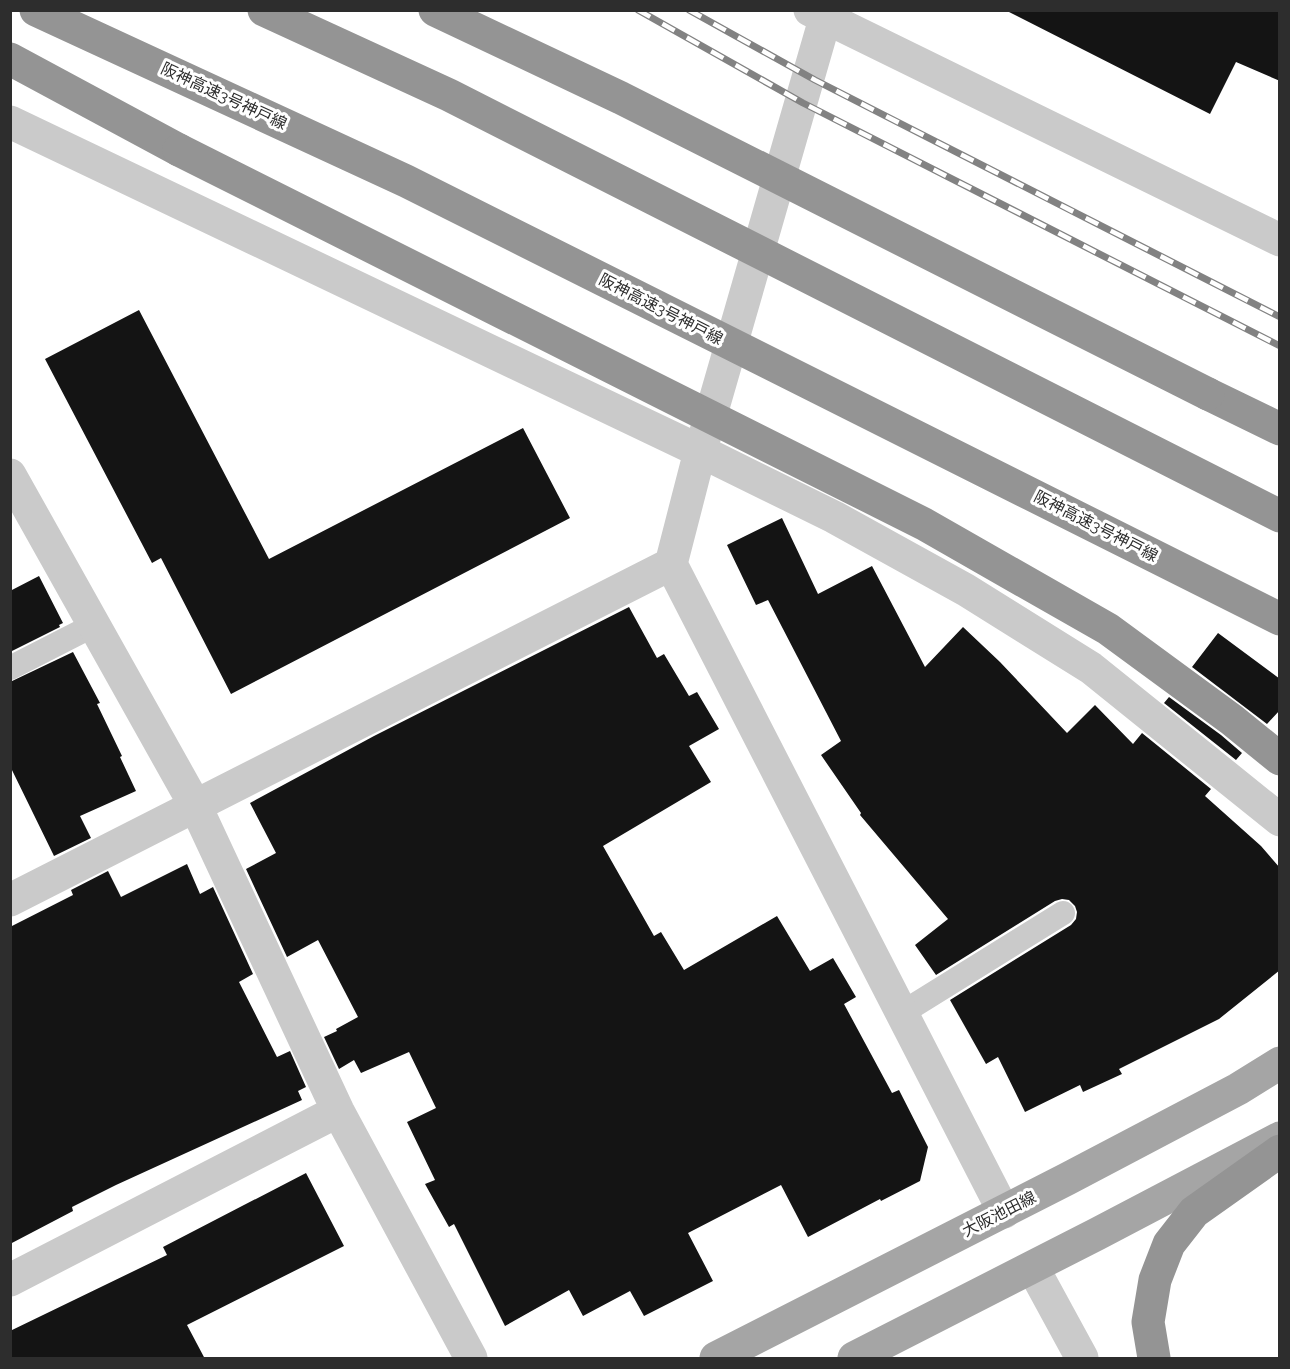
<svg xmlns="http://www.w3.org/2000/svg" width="1290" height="1369" viewBox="0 0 1290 1369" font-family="Raleway,'Noto Sans JP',sans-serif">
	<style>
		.building { fill: #141414 }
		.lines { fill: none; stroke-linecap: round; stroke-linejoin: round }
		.lane { stroke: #cacaca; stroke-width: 24 }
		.street { stroke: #cacaca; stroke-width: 33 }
		.primary { stroke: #a5a5a5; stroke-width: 33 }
		.highway { stroke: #949494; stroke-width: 33 }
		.rail-casing { stroke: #828282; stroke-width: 7 }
		.rail { stroke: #fff; stroke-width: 4.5; stroke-dasharray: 14; stroke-linecap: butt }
		.highway-bridge { stroke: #949494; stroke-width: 33 }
		.labels { text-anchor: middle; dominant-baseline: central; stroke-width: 6; stroke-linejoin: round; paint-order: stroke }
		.street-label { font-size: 16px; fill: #2d2d2d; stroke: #fff }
	</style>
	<rect width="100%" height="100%" fill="#fff"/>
	<path class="building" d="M1005 10H1280V81L1236 62 1210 114Z
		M139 310 269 559 523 428 570 518 231 694 161 558 152 563 45 359Z
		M782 518 818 594 872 566 925 667 963 627 1000 662 1067 733 1095 705 1133 744 1142 733 1211 789 1205 796 1261 846 1280 868V970L1219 1019 1119 1069 1122 1074 1083 1092 1080 1085 1025 1112 998 1057 986 1064 950 1000 1071 925 1076 919 1077 912 1075 906 1069 900 1062 899 1055 901 936 975 915 945 948 919 860 815 861 813 821 755 841 741 768 600 756 605 727 545Z
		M39 576 63 623 59 625 60 627 10 652V591Z
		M629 607 657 658 664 654 689 696 697 692 719 729 689 746 711 782 603 846 654 936 661 932 684 970 777 916 810 971 833 958 856 997 844 1004 892 1093 899 1090 928 1147 920 1181 881 1201 880 1199 808 1237 781 1185 688 1233 713 1281 644 1316 630 1291 583 1316 569 1290 505 1326 454 1224 449 1227 425 1184 435 1180 407 1122 436 1108 409 1052 361 1073 354 1060 339 1069 324 1037 337 1031 336 1029 358 1017 318 940 287 957 246 869 276 853 250 803 374 736Z
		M1218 633 1280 679V710L1267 724 1192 667Z
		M73 652 100 703 97 704 122 756 120 757 136 791 80 816 91 838 54 856 10 766V682Z
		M1169 697 1221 735 1242 753 1236 760 1164 703Z
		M187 864 200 894 213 887 253 974 239 982 277 1057 290 1051 306 1087 298 1091 302 1100 116 1185 72 1207 73 1211 10 1244V927L73 895 71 890 108 871 121 897Z
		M306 1173 344 1246 187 1325 205 1359H10V1331L167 1255 163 1247Z"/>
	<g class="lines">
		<path class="lane" d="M10 668 94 625
			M902 1013 1063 913"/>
		<path class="street" d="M810 10 1280 240
			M829 10 825 19 697 463 671 564 1004 1212
			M10 122 700 451 834 517 966 590 1091 668 1280 820
			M10 475 196 807 338 1111 471 1358
			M10 900 671 564
			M1033 1268 1082 1358
			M10 1280 338 1111"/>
		<path class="primary" d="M716 1358 1067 1179 1238 1089 1280 1063
			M854 1358 1097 1234 1280 1138"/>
		<path class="highway" d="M10 59 179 150
			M1208 394 1280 429
			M1154 1358 1148 1322 1155 1280 1169 1244 1194 1212 1280 1151"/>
		<defs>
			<path id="rail" d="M638 10 803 103 1280 346
				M689 10 815 80 1280 317"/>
		</defs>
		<use href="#rail" class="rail-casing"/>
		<use href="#rail" class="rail"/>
		<path class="highway-bridge" d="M36 10 406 181 1280 619
			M264 10 449 95 1280 516
			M435 10 621 98 1208 394
			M179 150 924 524 1108 629 1232 720 1280 759"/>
	</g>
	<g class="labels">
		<g class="street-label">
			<text transform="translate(224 96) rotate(25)">阪神高速3号神戸線</text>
			<text transform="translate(661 309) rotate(27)">阪神高速3号神戸線</text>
			<text transform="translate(1096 526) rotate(27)">阪神高速3号神戸線</text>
			<text transform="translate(999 1214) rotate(-27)">大阪池田線</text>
		</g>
	</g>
	<rect width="1290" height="1369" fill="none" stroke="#2d2d2d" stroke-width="24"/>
</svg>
